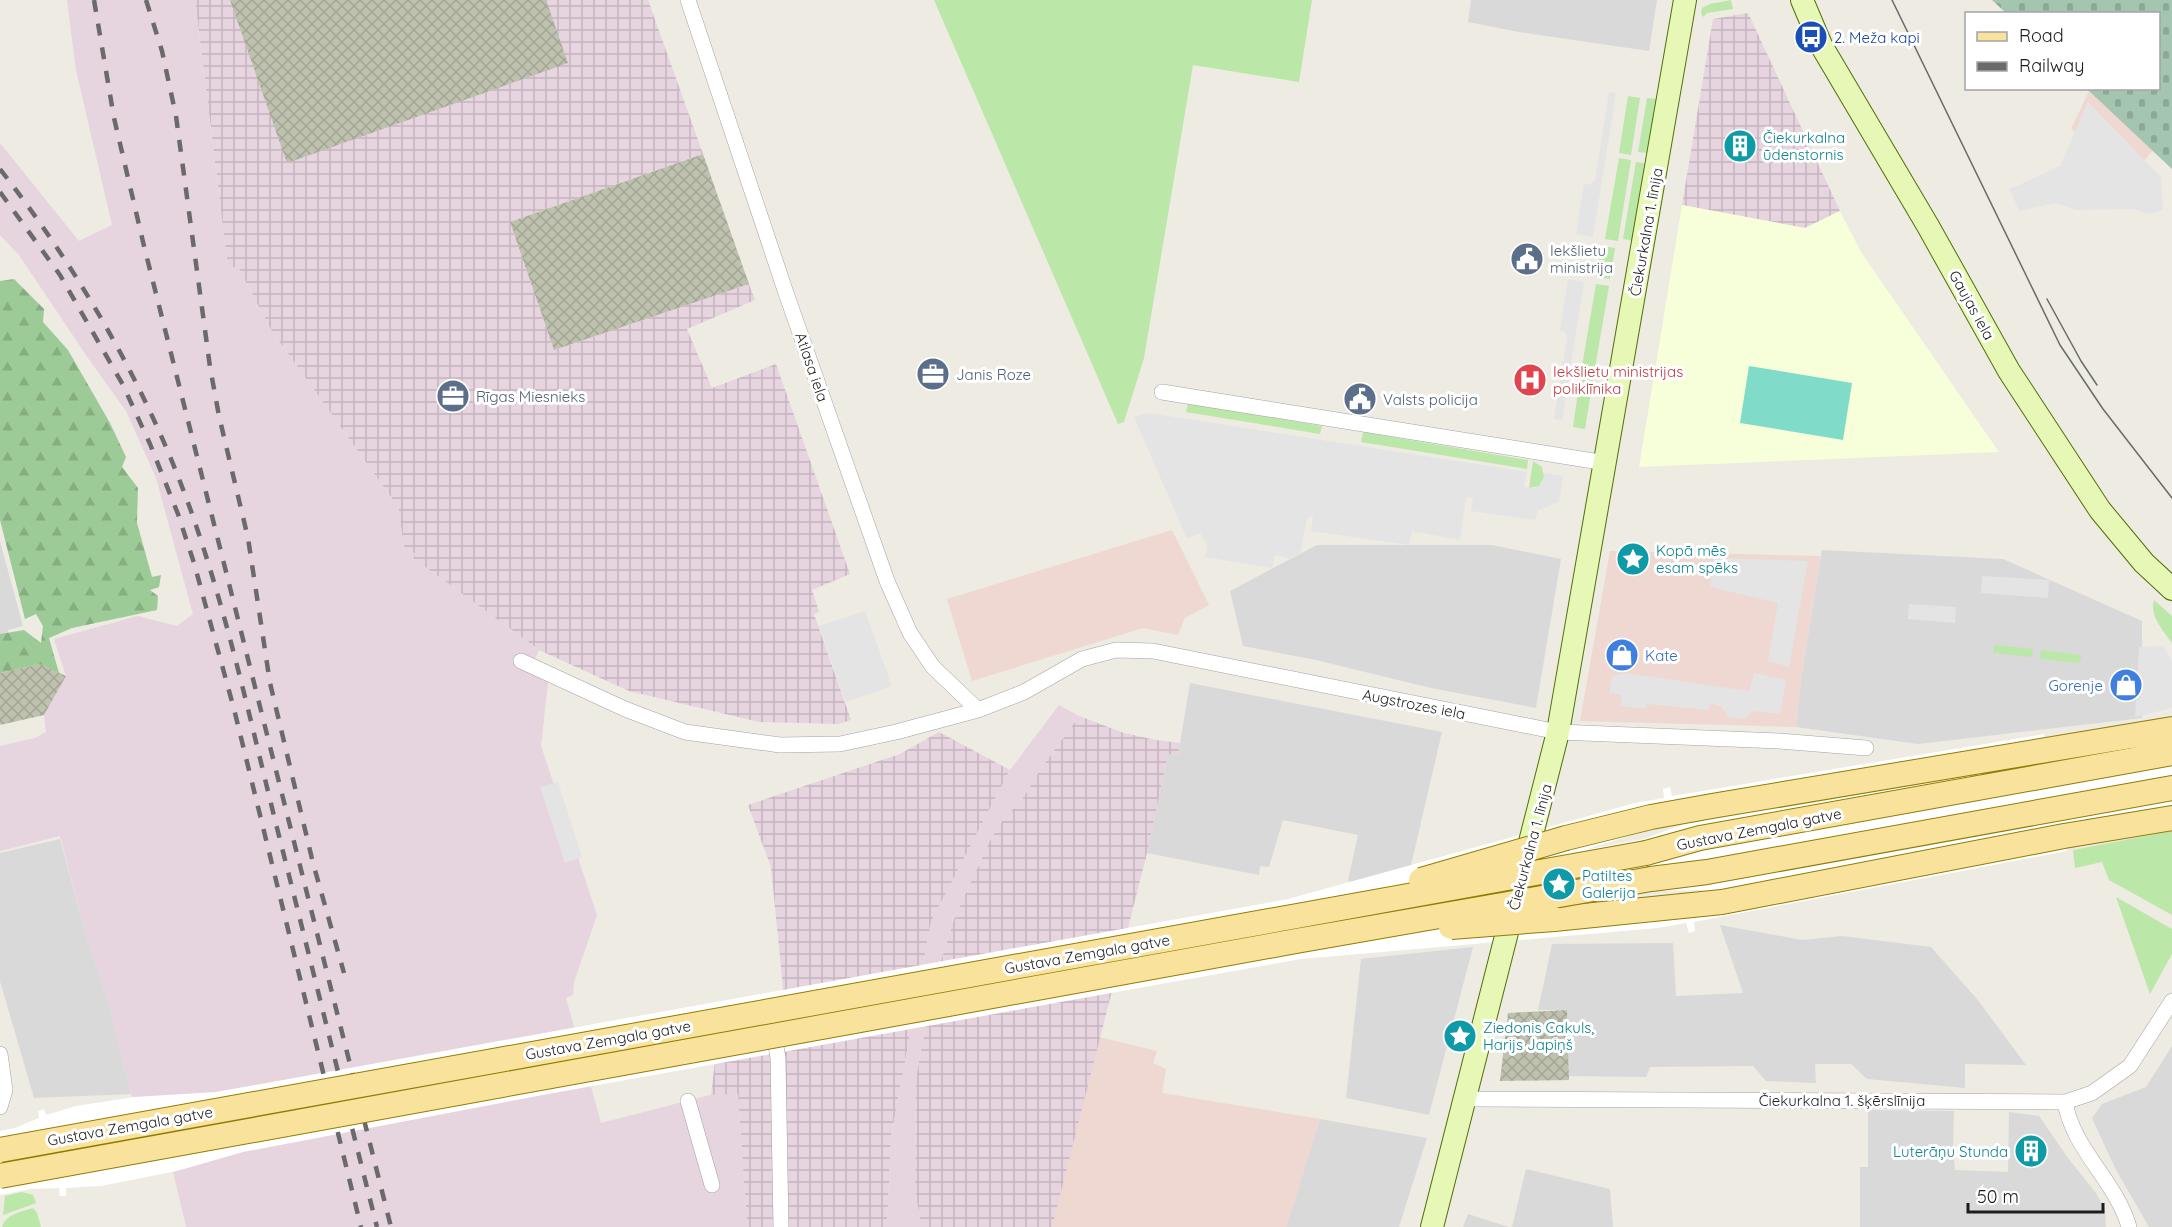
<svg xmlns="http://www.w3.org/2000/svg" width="2172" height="1227" viewBox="0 0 2172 1227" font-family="Quicksand,sans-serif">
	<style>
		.residential { fill: #dad9d9 }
		.commercial { fill: #eed8d1 }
		.industrial { fill: url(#industrial-grid) }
		.education { fill: #f7feda }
		.railway { fill: #e6d4df }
		.construction { fill: url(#construction-cross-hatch) }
		.grass { fill: #bbe7a8 }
		.forest { fill: url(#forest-firs) }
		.cemetery { fill: url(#cemetery-stones) }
		.pitch { fill: #81dbc9 }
		.parking { fill: #e4e4e4 }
		.pier { fill: #fff; fill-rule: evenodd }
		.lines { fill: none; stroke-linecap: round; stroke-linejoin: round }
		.street-casing { stroke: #a3a3a3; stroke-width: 16 }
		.secondary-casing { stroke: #506e08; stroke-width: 24 }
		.primary-casing { stroke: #8f7c05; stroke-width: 26 }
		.street { stroke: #fff; stroke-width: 15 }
		.secondary { stroke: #e7f7b6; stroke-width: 22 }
		.primary { stroke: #f9e29b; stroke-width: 24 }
		.tram { stroke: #6a6a6a; stroke-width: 1.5 }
		.rail { stroke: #6a6a6a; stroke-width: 4.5; stroke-dasharray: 12 12; stroke-linecap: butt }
		.primary-bridge-casing { stroke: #8f7c05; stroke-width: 26; stroke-linecap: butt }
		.primary-bridge { stroke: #f9e29b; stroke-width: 24 }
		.labels { text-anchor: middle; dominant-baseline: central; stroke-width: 6; stroke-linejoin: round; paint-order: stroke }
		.transit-label { font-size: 15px; fill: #164399; stroke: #fff; text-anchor: start }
		.culture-label { font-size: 15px; fill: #0d838f; stroke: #fff; text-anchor: start }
		.street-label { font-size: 15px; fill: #1c1c1c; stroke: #fff }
		.service-label { font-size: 15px; fill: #4e5e75; stroke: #fff; text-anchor: start }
		.health-label { font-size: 15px; fill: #be3a42; stroke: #fff; text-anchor: start }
		.shop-label { font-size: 15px; fill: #366cbe; stroke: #fff; text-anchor: start }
	</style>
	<defs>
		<pattern id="industrial-grid" width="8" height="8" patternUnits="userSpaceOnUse" patternTransform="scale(1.5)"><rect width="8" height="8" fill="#e6d4df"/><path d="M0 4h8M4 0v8" fill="none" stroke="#c5b5bf"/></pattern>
		<pattern id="construction-cross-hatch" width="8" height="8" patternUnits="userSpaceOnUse" patternTransform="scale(1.5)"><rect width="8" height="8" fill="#bec1ae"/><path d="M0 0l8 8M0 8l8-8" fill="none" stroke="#a3a595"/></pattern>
		<pattern id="forest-firs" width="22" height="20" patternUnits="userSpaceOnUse" patternTransform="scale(1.5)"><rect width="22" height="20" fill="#9dcb97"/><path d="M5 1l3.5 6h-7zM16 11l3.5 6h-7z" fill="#87ae82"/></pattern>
		<pattern id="cemetery-stones" width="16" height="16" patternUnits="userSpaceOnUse" patternTransform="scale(1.5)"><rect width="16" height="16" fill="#a4c5af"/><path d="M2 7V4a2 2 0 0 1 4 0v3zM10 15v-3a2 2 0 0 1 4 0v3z" fill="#8da996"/></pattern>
	</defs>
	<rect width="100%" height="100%" fill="#edebe2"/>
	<path class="residential" d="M1471 0H1657L1649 51 1519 32 1468 22Z
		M0 541 23 626 8 630 6 643 0 644Z
		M1317 545H1492L1561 559 1536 708 1431 688 1316 660 1243 646 1230 591Z
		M1822 550 2003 559 2142 621V718L1918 744 1796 727 1801 679Z
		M1190 683 1442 732 1405 891 1348 881 1358 835 1283 820 1269 867 1260 866 1259 875 1147 853 1168 754 1178 755Z
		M60 839 86 935 107 998 131 1094 34 1098 0 981V853Z
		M1720 925 1802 940 1842 936 1931 947 1977 999 2026 1065 1965 1064V1088L1867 1079 1851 1064H1815L1816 1083 1766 1081 1753 1066 1650 1067 1646 1077 1569 1076 1567 1010H1538L1552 944 1673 943 1676 996 1743 993Z
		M1473 947 1429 1115 1346 1098 1361 959Z
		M2172 1046V1227H2149L2115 1168 2092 1118 2102 1104 2146 1087Z
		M1868 1110 1954 1111 1953 1148 1955 1170 2008 1172 2009 1112 2039 1116 2068 1158 2096 1193 2105 1209 2106 1227H1860V1167H1868Z
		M1320 1119 1427 1138 1399 1227H1286Z
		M1526 1169 1610 1189 1613 1227H1512Z
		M1468 1214 1509 1227H1463Z"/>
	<path class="commercial" d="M2090 89 2156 147 2143 162 2085 140 2071 129Z
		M1172 530 1209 605 1185 618 1178 635 1143 628 972 681 947 599Z
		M1610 551 1821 556 1801 679 1796 727 1580 721Z
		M1099 1037 1157 1051 1153 1063 1166 1069 1162 1093 1320 1119 1286 1227H1052Z"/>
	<path class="industrial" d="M195 0H648L703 154 510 222 554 350 749 284 755 300 687 329 712 388 776 364 850 574 812 590 819 612 814 614 851 720 838 724 759 722 629 691 539 650 413 558 415 554 404 547 398 507 271 330 238 267 228 268Z
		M1748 13 1840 211 1805 228 1682 205 1713 19Z
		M1079 716 1124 733 1156 740 1180 743 1178 756 1168 754 1147 853 1052 1227H921L915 1189 916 1078 932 990 954 919 990 840 1008 812 1017 807 1042 767Z
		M939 732 1010 770 931 922 891 1137 887 1227H747L738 1095H711L721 1012 784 998 771 867 748 805 900 754Z"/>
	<path class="education" d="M1682 205 1805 228 1840 211 1861 252 1999 452 1639 467Z"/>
	<path class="railway" d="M67 0H195L228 268 238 267 271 330 398 507 404 546 415 554 413 558 539 650 529 672 548 682 541 746 597 915 574 982 573 995 566 998 601 1123 710 1095 738 1094 747 1227H186L168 1150 146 1153 107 998 86 935 60 836 0 851V746L35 738 46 732 44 715 66 676 54 639 138 616 177 626 193 614 156 478 126 411 88 358 19 255 0 235V143L79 241 112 225 76 70Z
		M1059 705 1079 716 1042 767 1017 807 1008 812 990 840 954 919 932 990 916 1078 915 1189 921 1227H887L891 1137 931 922 1010 770Z"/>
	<path class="construction" d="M230 0H546L568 63 287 163Z
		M703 154 749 284 554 350 510 222Z
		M40 664 66 676 44 715 0 725V673Z
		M1567 1010 1569 1080 1500 1081 1508 1013Z"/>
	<path class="grass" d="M934 0H1312L1299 82 1193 65 1144 358 1124 422 1118 424Z
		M1731 0 1733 9 1707 13 1703 17 1701 14 1702 8 1710 4Z
		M1628 96 1640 98 1631 155 1619 153Z
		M1647 98 1658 99 1649 153 1638 152Z
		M1619 158 1631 160 1618 241 1605 239Z
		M1636 162 1648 164 1635 241 1623 239Z
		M1602 246 1615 248 1610 279 1596 277Z
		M1596 284 1609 286 1595 368 1582 366Z
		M1581 372 1594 374 1585 429 1573 427Z
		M1188 403 1322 426 1320 434 1186 412Z
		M1363 432 1528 460 1527 469 1361 442Z
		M1533 461 1542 467 1544 477 1539 486 1529 488Z
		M2154 600 2172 616V643C2163 630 2149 616 2154 600Z
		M1994 645 2033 649 2032 657 1993 653Z
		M2041 650 2081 655 2080 663 2040 659Z
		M2172 831V915L2109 880 2102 862 2075 868 2073 850Z
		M2116 897 2172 929V954L2150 994Z
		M22 1192 33 1195 36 1203 3 1215 5 1196Z
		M33 1208 37 1213 41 1227H2C6 1214 21 1212 33 1208Z"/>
	<path class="forest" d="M14 279 44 309 43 322 68 350 110 423 126 457 122 467 138 488 137 523 152 577 161 575 159 587 150 590 158 596 157 610 72 628 49 638 59 673 40 664 0 673V634L24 630 41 643 43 626 36 614 25 619 0 520V281Z"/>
	<path class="cemetery" d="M1992 0H2172V169L2087 89 2158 88V14L2006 13Z"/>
	<path class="pitch" d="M1749 366 1852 383 1843 440 1740 423Z"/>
	<path class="parking" d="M1609 92 1616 93 1593 237 1576 234 1584 184 1589 185 1595 180Z
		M2088 102 2161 177 2163 210 2149 214 2133 209 2076 210 2055 203 2019 211 2010 189 2060 166Z
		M1568 279 1584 282 1562 420 1554 419 1567 338 1566 333 1560 330Z
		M1149 413 1527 472 1524 487 1534 488 1539 486 1544 477V473L1563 476 1559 502 1538 510 1535 520 1471 511 1473 498 1469 497 1466 499 1460 540 1412 531 1409 545 1311 531 1313 517 1311 516 1307 518 1300 554 1292 559 1275 555 1272 568 1205 557 1207 544 1200 533 1187 539 1134 417Z
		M1714 558 1808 561 1789 667 1768 661 1778 603 1710 587Z
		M1982 576 2049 580 2048 598 1981 593Z
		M1909 604 1956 607 1955 623 1908 619Z
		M865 611 892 686 846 702 819 626Z
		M2163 646 2172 661V708L2135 717 2139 647Z
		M1627 673 1749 691 1754 673 1786 680 1780 714 1752 711 1745 719 1729 717 1720 706 1710 703 1709 710 1647 704 1646 709 1620 706 1622 695 1609 693 1612 676Z
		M558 782 582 857 565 863 540 787Z"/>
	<path class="pier" d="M2044 734 2048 756 2172 734V806L2062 826 2067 851 1694 922 1695 931 1689 933 1686 923 1658 928 1301 959 548 1094 243 1152 177 1171 101 1186 66 1188V1196H60L59 1188 31 1189 0 1195V1131L15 1128 39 1118 38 1111 44 1109 46 1115 76 1106 134 1097 216 1092 1288 899 1635 803 1664 798 1663 789 1670 787 1672 796ZM1689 822 1644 839 1584 850 1645 831ZM1705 890 1673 897 1596 903 1653 891Z"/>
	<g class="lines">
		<defs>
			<path id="street" d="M688 0 786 293 887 581 910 633 933 667 978 710
				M1162 392 1606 463
				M521 661 625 709 685 732 780 745 840 744 896 732 978 710 1024 692 1082 659 1116 650 1153 651 1558 732 1779 741 1866 748
				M773 1028 778 1058 781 1227
				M0 1054 5 1090 0 1107
				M1466 1097 1477 1099 2065 1102 2092 1093 2130 1066 2172 1001
				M688 1101 712 1185
				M2065 1102C2073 1150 2116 1181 2129 1227"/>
			<path id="secondary" d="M1802 0 1821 45 1928 226 2009 371 2100 510 2144 563 2172 589
				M1432 1227 1558 732 1685 0"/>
			<path id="primary" d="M1566 838 1651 817 1712 806 2172 729
				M1646 853 1700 838 2172 753
				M1651 879 1707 872 2172 788
				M1554 919 1722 902 2064 836 2172 818"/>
		</defs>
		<use href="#street" class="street-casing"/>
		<use href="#secondary" class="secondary-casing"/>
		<use href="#primary" class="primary-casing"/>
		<use href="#street" class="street"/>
		<use href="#secondary" class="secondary"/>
		<use href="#primary" class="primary"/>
		<path class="tram" d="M1892 0 2060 345 2103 409 2172 498
			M2047 299 2081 361 2097 385"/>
		<path class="rail" d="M94 0 114 118 144 246 391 1227
			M146 0 162 51 176 116 210 367 219 416 248 538 270 683 313 863 344 973
			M0 169C80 272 147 387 191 511 227 613 250 719 276 824 310 958 343 1093 377 1227
			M0 192 60 275 123 385 150 444 178 514 194 563 234 709 361 1227"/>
		<defs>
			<path id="primary-bridge" d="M1421 880 1566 838
				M1451 927 1554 919
				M0 1150 1646 853
				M0 1176 1296 941 1651 879"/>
		</defs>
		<use href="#primary-bridge" class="primary-bridge-casing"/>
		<use href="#primary-bridge" class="primary-bridge"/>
	</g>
	<defs>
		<symbol id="bus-disc" viewBox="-11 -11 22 22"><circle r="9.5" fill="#1a4fb4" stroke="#fff"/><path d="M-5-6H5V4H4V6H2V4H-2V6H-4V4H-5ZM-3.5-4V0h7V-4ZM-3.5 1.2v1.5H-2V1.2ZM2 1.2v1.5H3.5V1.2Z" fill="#fff"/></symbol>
		<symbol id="building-disc" viewBox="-11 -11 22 22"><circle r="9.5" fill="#0f9aa8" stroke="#fff"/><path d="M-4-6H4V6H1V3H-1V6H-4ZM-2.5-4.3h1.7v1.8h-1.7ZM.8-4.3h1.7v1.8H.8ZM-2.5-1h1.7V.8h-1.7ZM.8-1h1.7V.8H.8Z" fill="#fff"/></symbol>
		<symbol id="civic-disc" viewBox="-11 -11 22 22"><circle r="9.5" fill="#5c6f8a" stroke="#fff"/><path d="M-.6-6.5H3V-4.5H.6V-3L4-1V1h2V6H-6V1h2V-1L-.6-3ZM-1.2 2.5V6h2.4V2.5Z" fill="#fff"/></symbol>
		<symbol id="office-disc" viewBox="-11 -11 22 22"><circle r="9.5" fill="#5c6f8a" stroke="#fff"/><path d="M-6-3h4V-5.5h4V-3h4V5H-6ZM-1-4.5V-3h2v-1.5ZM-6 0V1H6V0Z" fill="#fff"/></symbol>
		<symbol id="hospital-disc" viewBox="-11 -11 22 22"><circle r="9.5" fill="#e0444e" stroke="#fff"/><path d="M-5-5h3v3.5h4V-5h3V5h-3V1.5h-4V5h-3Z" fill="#fff"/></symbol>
		<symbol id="sight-disc" viewBox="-11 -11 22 22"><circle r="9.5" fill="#0f9aa8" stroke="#fff"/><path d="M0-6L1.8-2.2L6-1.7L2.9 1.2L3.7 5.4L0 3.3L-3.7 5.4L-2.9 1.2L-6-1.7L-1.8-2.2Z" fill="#fff"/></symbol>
		<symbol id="shop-disc" viewBox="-11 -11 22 22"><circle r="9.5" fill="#3f7fe0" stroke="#fff"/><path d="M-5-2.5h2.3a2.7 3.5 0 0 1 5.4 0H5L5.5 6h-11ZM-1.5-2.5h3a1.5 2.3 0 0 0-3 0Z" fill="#fff"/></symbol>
	</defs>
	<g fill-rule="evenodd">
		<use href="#bus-disc" x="1792" y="18" width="38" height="38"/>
		<use href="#building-disc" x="1721" y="127" width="38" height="38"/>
		<use href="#civic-disc" x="1508" y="240" width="38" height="38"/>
		<use href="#office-disc" x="914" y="355" width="38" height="38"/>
		<use href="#hospital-disc" x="1511" y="361" width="38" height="38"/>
		<use href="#office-disc" x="434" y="377" width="38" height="38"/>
		<use href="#civic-disc" x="1341" y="380" width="38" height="38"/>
		<use href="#sight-disc" x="1614" y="540" width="38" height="38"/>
		<use href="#shop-disc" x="1603" y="636" width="38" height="38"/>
		<use href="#shop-disc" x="2107" y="666" width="38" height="38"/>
		<use href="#sight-disc" x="1540" y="865" width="38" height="38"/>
		<use href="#sight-disc" x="1441" y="1017" width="38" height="38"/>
		<use href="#building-disc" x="2012" y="1132" width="38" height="38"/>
	</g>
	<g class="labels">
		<g class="transit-label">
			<text x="1834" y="37">2. Meža kapi</text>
		</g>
		<g class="culture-label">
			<text x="1763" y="137">Čiekurkalna<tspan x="1763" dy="17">ūdenstornis</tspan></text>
			<text x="1656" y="550">Kopā mēs<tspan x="1656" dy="17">esam spēks</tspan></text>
			<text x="1582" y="875">Patiltes<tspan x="1582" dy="17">Galerija</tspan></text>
			<text x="1483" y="1027">Ziedonis Cakuls,<tspan x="1483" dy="17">Harijs Japiņš</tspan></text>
			<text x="2008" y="1151" text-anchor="end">Luterāņu Stunda</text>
		</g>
		<g class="street-label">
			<text transform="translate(1646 232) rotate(-80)">Čiekurkalna 1. līnija</text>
			<text transform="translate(1972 305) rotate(61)">Gaujas iela</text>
			<text transform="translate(812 367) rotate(71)">Atlasa iela</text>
			<text transform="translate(1414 704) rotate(11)">Augstrozes iela</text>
			<text transform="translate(1759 829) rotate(-11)">Gustava Zemgala gatve</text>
			<text transform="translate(1530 847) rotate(-75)">Čiekurkalna 1. līnija</text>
			<text transform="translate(1087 954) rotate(-10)">Gustava Zemgala gatve</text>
			<text transform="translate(608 1040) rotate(-10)">Gustava Zemgala gatve</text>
			<text x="1842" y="1100">Čiekurkalna 1. šķērslīnija</text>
			<text transform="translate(130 1126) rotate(-10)">Gustava Zemgala gatve</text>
		</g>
		<g class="service-label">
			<text x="1550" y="250">Iekšlietu<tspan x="1550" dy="17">ministrija</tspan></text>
			<text x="956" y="374">Janis Roze</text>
			<text x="476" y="396">Rīgas Miesnieks</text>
			<text x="1383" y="399">Valsts policija</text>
		</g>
		<g class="health-label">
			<text x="1553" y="371">Iekšlietu ministrijas<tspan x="1553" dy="17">poliklīnika</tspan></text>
		</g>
		<g class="shop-label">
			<text x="1645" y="655">Kate</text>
			<text x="2103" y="685" text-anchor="end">Gorenje</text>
		</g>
	</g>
	<rect x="1965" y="12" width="195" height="78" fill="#ffffff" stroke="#a4a4a4" stroke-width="1.5"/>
	<rect x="1977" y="32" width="30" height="9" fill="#f9e29b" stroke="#a4a4a4" stroke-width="1.5"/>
	<text x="2019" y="42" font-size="18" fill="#1c1c1c">Road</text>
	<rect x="1977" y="62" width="30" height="9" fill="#6a6a6a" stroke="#a4a4a4" stroke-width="1.5"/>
	<text x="2019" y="72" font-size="18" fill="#1c1c1c">Railway</text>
	<path d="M1968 1203v9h135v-9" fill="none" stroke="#1c1c1c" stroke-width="3"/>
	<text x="1977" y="1203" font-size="18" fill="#1c1c1c" stroke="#ffffff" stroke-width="4.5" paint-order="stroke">50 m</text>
</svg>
